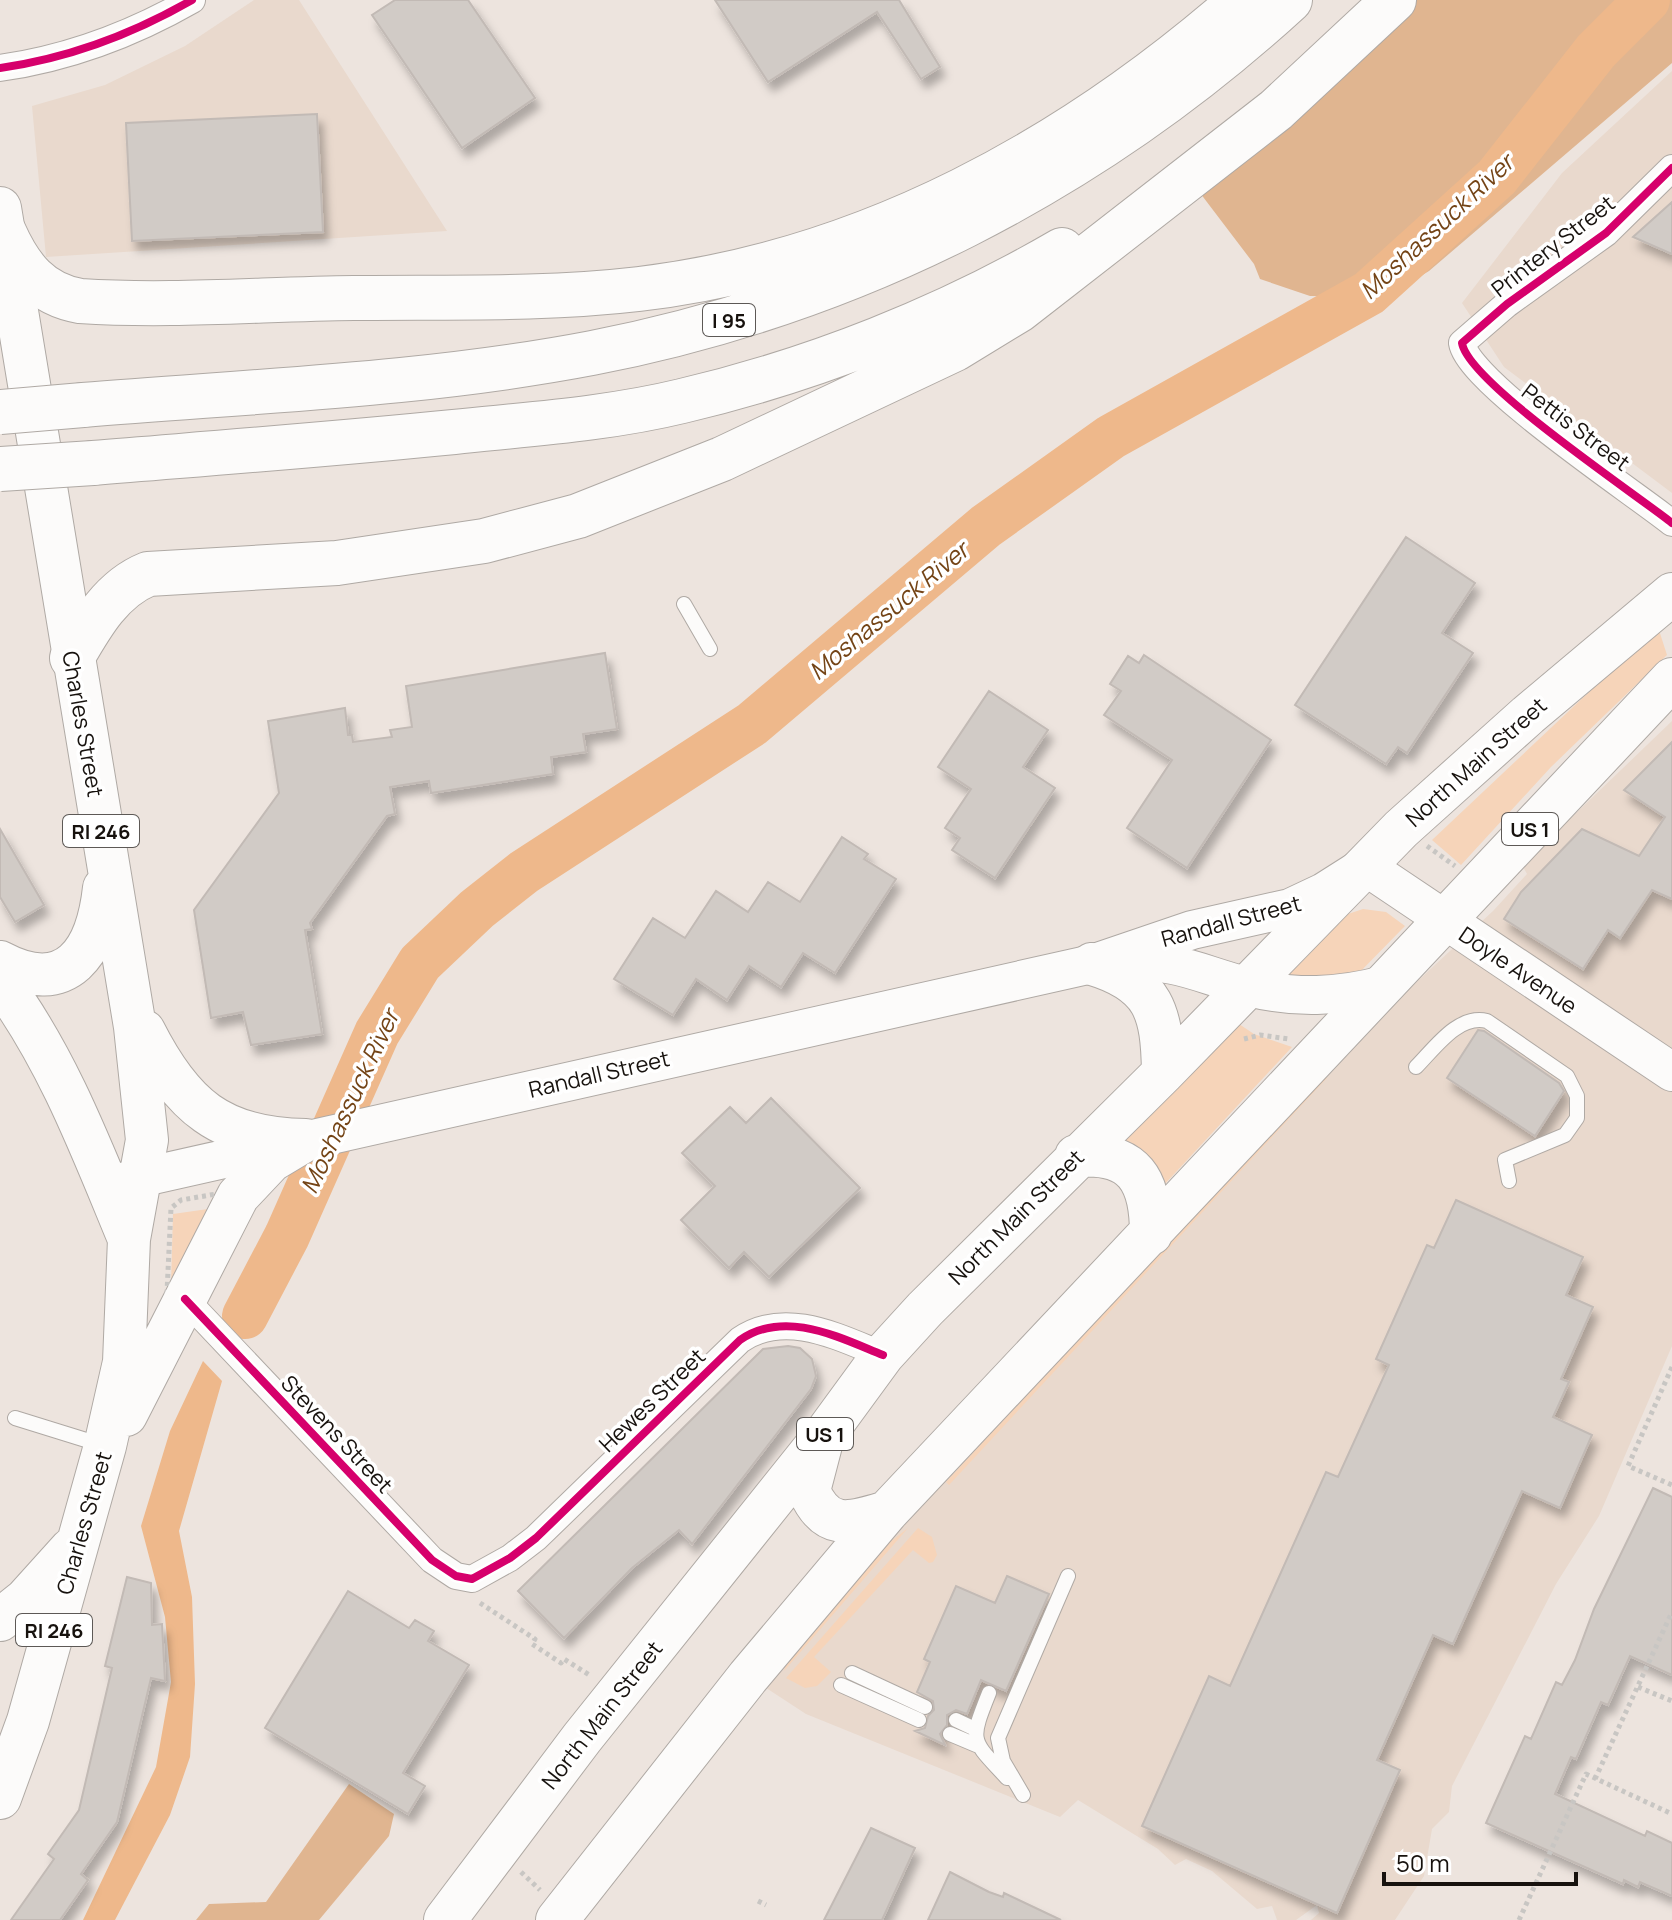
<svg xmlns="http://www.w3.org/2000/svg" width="1672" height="1920" viewBox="0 0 1672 1920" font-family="Manrope,sans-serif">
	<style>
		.built { fill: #e9d9cd }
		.green { fill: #f6d4b9 }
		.forest { fill: #e0b590 }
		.water { fill: #eeb88b }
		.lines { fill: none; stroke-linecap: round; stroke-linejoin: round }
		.river { stroke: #eeb88b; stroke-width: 46 }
		.building { fill: #d1cbc6; stroke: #c2bab5; stroke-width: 2; filter: url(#shadow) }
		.service-casing { stroke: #afa9a4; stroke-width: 16 }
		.minor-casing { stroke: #afa9a4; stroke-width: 28 }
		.secondary-casing { stroke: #afa9a4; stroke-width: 40 }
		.primary-casing { stroke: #afa9a4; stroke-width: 44 }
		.motorway-casing { stroke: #afa9a4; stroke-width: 46 }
		.path { stroke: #c8c6c3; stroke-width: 5; stroke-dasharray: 4 4; stroke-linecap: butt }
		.service { stroke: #fcfbfa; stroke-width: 14 }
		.minor { stroke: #fcfbfa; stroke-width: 26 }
		.secondary { stroke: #fcfbfa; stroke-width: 38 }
		.primary { stroke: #fcfbfa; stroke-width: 42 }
		.motorway { stroke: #fcfbfa; stroke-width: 44 }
		.motorway-bridge-casing { stroke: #afa9a4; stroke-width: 46; stroke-linecap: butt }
		.motorway-bridge { stroke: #fcfbfa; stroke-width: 44 }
		.cycleway-casing { stroke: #fff; stroke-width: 13 }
		.cycleway { stroke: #d6006c; stroke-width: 8 }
		.labels { text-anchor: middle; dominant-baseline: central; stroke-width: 7; stroke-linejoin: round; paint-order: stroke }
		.shield { fill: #fff; stroke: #5d5956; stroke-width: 2 }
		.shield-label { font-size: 20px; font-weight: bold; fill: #17120e }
		.street-label { font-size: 22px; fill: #17120e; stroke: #fff }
		.water-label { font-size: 24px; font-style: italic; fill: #744416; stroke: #fff }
	</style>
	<defs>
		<filter id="shadow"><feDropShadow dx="5" dy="9" stdDeviation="4" flood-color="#0004"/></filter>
	</defs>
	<rect width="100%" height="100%" fill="#ede4de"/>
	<path class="built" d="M254 0H299L447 231 46 257 32 106 105 85 185 46Z
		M1672 71V493L1504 367 1462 303 1562 173Z
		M1672 721V1346L1599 1516 1556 1584 1452 1786 1449 1812 1432 1829 1424 1876 1395 1920H1311L1319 1913 1317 1905 1296 1920H1277L1272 1906 1257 1909 1212 1871 1186 1859 1175 1865 1158 1849 1078 1800 1060 1817 806 1714 751 1678 1380 1016 1493 911 1527 874 1522 865Z"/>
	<path class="green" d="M1658 627 1667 655 1551 767 1461 865 1432 840Z
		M1363 909 1386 912 1405 926 1357 975H1280L1345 915Z
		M1236 1022 1254 1034 1292 1047 1163 1186 1116 1146Z
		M1324 1075 1327 1078 949 1485 946 1482Z
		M208 1209 171 1285 173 1214Z
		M908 1528 784 1671 788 1658 890 1542Z
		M918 1528 932 1537 937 1555 933 1562 929 1563 913 1550 814 1657 831 1672 817 1686 805 1688 786 1678Z"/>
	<path class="forest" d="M1402 0H1672V63L1429 271 1386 297 1310 296 1260 279 1254 264 1194 185Z
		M349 1784 394 1814 389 1836 319 1920H196L209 1904 266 1902Z"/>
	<path class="water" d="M203 1361 222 1381 179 1531 192 1597 195 1684 190 1757 170 1815 115 1920H83L156 1767 171 1682 165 1617 141 1526 170 1431Z"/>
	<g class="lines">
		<path class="river" d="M245 1316 287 1236 377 1033 420 963 477 909 524 872 752 724 986 526 1111 437 1369 293 1497 177 1596 51 1647 0"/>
	</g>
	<path class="building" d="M395 0H468L535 98 462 148 372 15Z
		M715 0H899L940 67 921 79 877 12 768 82Z
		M317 114 323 232 132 241 126 123Z
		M1672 202V254L1633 237Z
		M1406 537 1475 583 1442 633 1473 653 1407 753 1398 747 1386 764 1295 705Z
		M605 653 617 729 583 734 586 752 551 757 553 774 431 793 429 781 390 787 395 814 387 816 310 923 312 929 305 930 322 1034 251 1045 243 1012 211 1018 194 910 279 793 268 721 345 708 348 735H352L353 742 392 737 390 730 412 727 406 686Z
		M1144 655 1271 740 1187 868 1127 828 1172 760 1104 715 1121 691 1110 684 1128 656 1139 663Z
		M989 691 1048 730 1023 767 1055 788 995 878 952 850 960 838 945 828 971 789 938 767Z
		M1672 742V899L1652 890 1620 938 1608 930 1583 969 1504 919 1521 892 1582 829 1639 856 1665 817 1624 790Z
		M0 829 44 905 15 922 0 897Z
		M842 837 868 854 864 859 896 879 835 973 803 953 781 987 749 966 727 1000 696 979 673 1015 614 979 653 918 685 938 716 891 748 912 768 882 800 902Z
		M1478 1030 1484 1031 1559 1083 1564 1091 1535 1136 1447 1078Z
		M771 1098 860 1188 769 1277 744 1252 729 1268 681 1220 715 1186 682 1153 730 1107 746 1123Z
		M1456 1200 1583 1257 1566 1295 1593 1307 1561 1379 1569 1382 1553 1417 1592 1435 1560 1508 1522 1491 1453 1644 1433 1635 1377 1760 1400 1770 1337 1913 1142 1826 1209 1676 1230 1686 1326 1472 1338 1477 1389 1365 1376 1359 1427 1245 1434 1248Z
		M788 1346 800 1348 812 1359 816 1376 811 1389 692 1544 679 1530 632 1568 564 1638 518 1591 763 1349Z
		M1653 1488 1672 1497V1675L1630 1656 1608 1705 1601 1702 1576 1759 1571 1757 1555 1794 1645 1836 1647 1831 1672 1843V1896L1640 1882 1638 1887 1624 1880 1623 1884 1486 1823 1525 1736 1531 1739 1556 1682 1562 1685 1575 1660 1594 1609Z
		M1007 1576 1049 1594 1006 1691 981 1680 967 1714 956 1710 947 1715V1725L940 1734 945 1745 915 1731 925 1728 928 1716 934 1710 933 1701 917 1692 930 1662 924 1659 956 1586 995 1603Z
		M127 1577 151 1583 152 1625 162 1624 165 1681 151 1678 117 1822 81 1874 88 1880 60 1920H11L54 1859 48 1854 79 1810 112 1668 105 1666Z
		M348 1591 409 1628 415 1620 434 1631 428 1641 469 1665 403 1773 425 1786 408 1814 265 1728Z
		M871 1828 915 1848 882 1920H824Z
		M950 1872 989 1892 1003 1897 1004 1893 1061 1920H928Z"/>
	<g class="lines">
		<defs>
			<path id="service" d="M684 604 710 649
				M1416 1067C1435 1048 1458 1014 1487 1021L1567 1076 1577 1096V1118L1565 1135 1505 1160 1509 1181
				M15 1418 102 1445
				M852 1673 925 1707
				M841 1685 919 1720
				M989 1693C969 1743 971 1739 1007 1778
				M956 1720 975 1729
				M950 1734 976 1745
				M1023 1795 1003 1761 998 1738 1068 1576"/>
			<path id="minor" d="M0 68C70 58 131 35 192 0
				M1672 168 1606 233 1507 304 1462 343C1468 382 1633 492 1672 523
				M185 1299 432 1560 456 1576 472 1579 510 1558 536 1538 740 1340C785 1309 838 1337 883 1355"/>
			<path id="secondary" d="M1122 962C1179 959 1198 974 1249 987 1296 999 1338 997 1384 985
				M113 1184 1092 964 1192 930 1290 908 1324 892 1365 866 1672 1072"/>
			<path id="primary" d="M0 208 135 1027 147 1140 129 1239 124 1362 105 1446 28 1721 0 1798
				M0 962C68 998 97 951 104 888
				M1092 964C1155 983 1162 1012 1163 1073
				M0 981C58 1059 92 1150 129 1239
				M144 1031C182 1106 220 1139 306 1140
				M1076 1156C1135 1151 1151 1181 1151 1234
				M126 1415 238 1196 271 1161 306 1140
				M821 1445 809 1491C827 1532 851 1523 887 1512
				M0 1620 25 1600 71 1549
				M445 1920 582 1738 823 1437 883 1355 925 1309 1163 1073 1401 829 1528 715 1672 594
				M557 1920 748 1677 887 1512 1672 679"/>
			<path id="motorway" d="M4 232C20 268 40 294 80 301 170 307 263 299 354 298 449 297 545 300 639 289 867 262 1071 149 1241 0
				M83 405C252 391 425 385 592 353 855 302 1093 181 1290 0
				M93 463C214 453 334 444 454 432 530 424 608 419 682 401 814 370 945 318 1062 250
				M72 658C91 625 111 589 148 574L337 563 484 541 578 516 722 459 955 349 1019 310 1276 110 1394 0"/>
		</defs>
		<use href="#service" class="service-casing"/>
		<use href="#minor" class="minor-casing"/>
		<use href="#secondary" class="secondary-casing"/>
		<use href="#primary" class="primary-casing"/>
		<use href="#motorway" class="motorway-casing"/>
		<path class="path" d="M1427 846 1455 866
			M1244 1039 1260 1035 1289 1039
			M222 1193 182 1268 166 1313 171 1208 181 1200Z
			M1672 1367 1628 1466 1672 1485
			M480 1603 535 1639 532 1644 561 1663 564 1659 591 1676
			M1638 1687 1672 1701
			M1595 1779 1672 1612
			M521 1872 540 1890
			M758 1901 766 1905
			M1519 1920 1586 1774 1672 1814"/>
		<use href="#service" class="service"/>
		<use href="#minor" class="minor"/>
		<use href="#secondary" class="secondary"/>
		<use href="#primary" class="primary"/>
		<use href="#motorway" class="motorway"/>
		<defs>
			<path id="motorway-bridge" d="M0 412 83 405
				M0 469 93 463"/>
		</defs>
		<use href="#motorway-bridge" class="motorway-bridge-casing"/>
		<use href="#motorway-bridge" class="motorway-bridge"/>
		<defs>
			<path id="cycleway" d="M0 68C70 58 131 35 192 0
				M1672 168 1606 233 1507 304 1462 343C1468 382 1633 492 1672 523
				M185 1299 432 1560 456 1576 472 1579 510 1558 536 1538 740 1340C785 1309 838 1337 883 1355"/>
		</defs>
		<use href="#cycleway" class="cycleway-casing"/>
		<use href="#cycleway" class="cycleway"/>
	</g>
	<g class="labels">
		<g class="shield">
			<rect x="703" y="304" width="52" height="32" rx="6"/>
			<rect x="1502" y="813" width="56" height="32" rx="6"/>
			<rect x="63" y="815" width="76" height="32" rx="6"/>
			<rect x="797" y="1418" width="56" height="32" rx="6"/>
			<rect x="16" y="1614" width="76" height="32" rx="6"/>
		</g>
		<g class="shield-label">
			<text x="729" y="320">I 95</text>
			<text x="1530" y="829">US 1</text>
			<text x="101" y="831">RI 246</text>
			<text x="825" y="1434">US 1</text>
			<text x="54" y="1630">RI 246</text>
		</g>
		<g class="street-label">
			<text transform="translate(1553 246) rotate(-38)">Printery Street</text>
			<text transform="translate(1576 427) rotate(37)">Pettis Street</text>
			<text transform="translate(83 724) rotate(80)">Charles Street</text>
			<text transform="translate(1476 762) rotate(-42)">North Main Street</text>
			<text transform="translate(1231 921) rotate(-15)">Randall Street</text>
			<text transform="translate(1518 970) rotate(34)">Doyle Avenue</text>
			<text transform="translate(599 1074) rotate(-13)">Randall Street</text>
			<text transform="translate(1016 1217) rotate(-45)">North Main Street</text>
			<text transform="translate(652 1400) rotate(-44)">Hewes Street</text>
			<text transform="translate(337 1434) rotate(47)">Stevens Street</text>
			<text transform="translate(84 1523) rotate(-74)">Charles Street</text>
			<text transform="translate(602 1715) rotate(-52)">North Main Street</text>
		</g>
		<g class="water-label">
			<text transform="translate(1436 226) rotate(-43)">Moshassuck River</text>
			<text transform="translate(888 610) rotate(-40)">Moshassuck River</text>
			<text transform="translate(349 1101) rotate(-65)">Moshassuck River</text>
		</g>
	</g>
	<path d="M1384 1872v12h192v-12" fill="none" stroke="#17120e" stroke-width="4"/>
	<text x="1396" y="1872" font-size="24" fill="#17120e" stroke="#ffffff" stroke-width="6" paint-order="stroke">50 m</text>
</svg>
